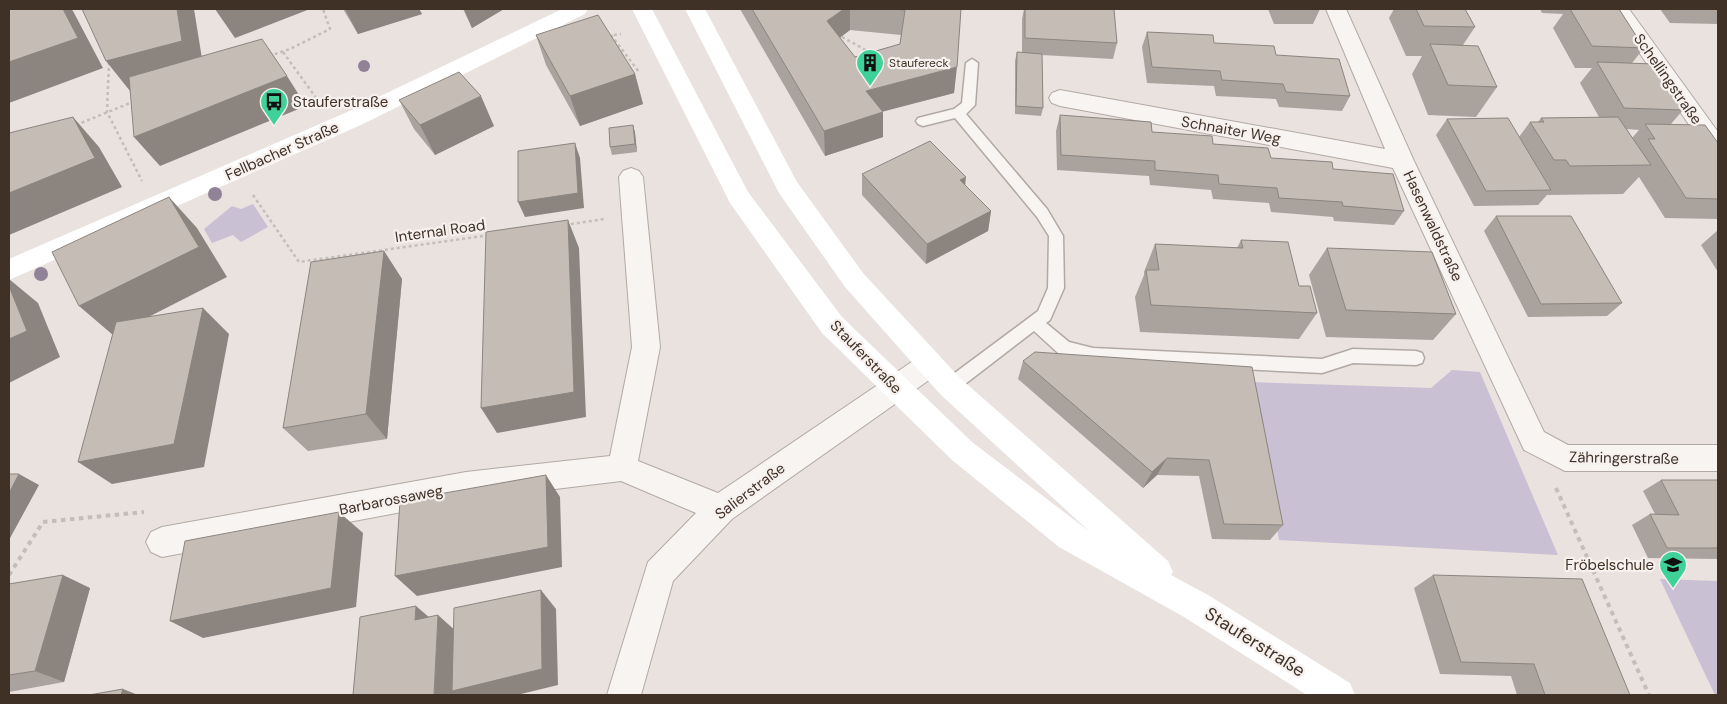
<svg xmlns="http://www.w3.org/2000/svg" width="1727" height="704" viewBox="0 0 1727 704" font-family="'DM Sans',sans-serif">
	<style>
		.green { fill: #c9c0d3 }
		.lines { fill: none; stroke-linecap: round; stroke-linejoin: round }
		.lane-casing { stroke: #b3a9a4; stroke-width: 3 }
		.street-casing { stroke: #b3a9a4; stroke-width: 2 }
		.path-far1 { stroke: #c4bdb9; stroke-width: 2.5; stroke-dasharray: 3 3; stroke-linecap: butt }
		.path { stroke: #c4bdb9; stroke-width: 4; stroke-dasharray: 4.5 4.5; stroke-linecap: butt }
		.lane { fill: #f7f4f2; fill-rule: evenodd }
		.street { fill: #f7f4f2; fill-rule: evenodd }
		.secondary { fill: #fff; fill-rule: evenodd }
		.tree { fill: #928297 }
		.wall { fill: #aaa29d; fill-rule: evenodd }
		.shaded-wall { fill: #8b847f }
		.building { fill: #c6bcb6; stroke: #8b847f }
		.labels { text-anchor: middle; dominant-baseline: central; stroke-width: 4.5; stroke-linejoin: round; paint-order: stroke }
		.far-poi-label { font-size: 12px; fill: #403127; stroke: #f6f1ee; text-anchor: start }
		.street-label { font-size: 15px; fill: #403127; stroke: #f6f1ee }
		.poi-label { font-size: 15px; fill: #403127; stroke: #f6f1ee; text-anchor: start }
		.near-street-label { font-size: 18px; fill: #403127; stroke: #f6f1ee }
	</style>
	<rect width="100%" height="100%" fill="#e9e2df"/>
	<path class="green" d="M253 204 268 227 241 242 233 235 212 243 204 229 232 206 241 209Z
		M1452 370 1480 372 1558 555 1279 540 1250 382 1431 388Z
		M1660 579 1718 581V695H1715Z"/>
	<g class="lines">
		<defs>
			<path id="lane" d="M972 59 978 63 975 105 966 114 1047 209 1063 236 1064 288 1050 320 1046 323 1069 342 1093 348 1322 359 1353 349 1416 351 1422 353 1424 358 1422 363 1416 365 1353 363 1322 373 1093 362 1058 353 1034 331 956 391 950 393 944 391 942 386 944 381 1038 311 1048 288 1049 236 1037 217 955 118 923 126 918 124 916 121 918 118 954 109 962 103 966 63Z"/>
			<path id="street" d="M1326 9H1346L1414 161 1544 432 1568 445H1718V471H1565L1524 450 1393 168 1060 106 1052 103 1049 98 1052 93 1060 90 1385 149Z
				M1609 9H1629L1718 132V157L1710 155Z
				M631 168 639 171 643 177 660 347 638 461 718 493 919 357 929 353 939 357 943 365 939 373 732 519 673 581 641 695H607L648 562 696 513 621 481 466 500 162 557 151 552 146 542 151 532 162 527 466 472 610 456 632 347 619 177 623 171Z"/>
		</defs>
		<use href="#lane" class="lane-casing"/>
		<use href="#street" class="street-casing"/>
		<path class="path-far1" d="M611 35 639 72
			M608 36 621 34
			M842 37 873 54
			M283 52 319 102
			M269 56 290 49 330 29 323 9
			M109 62 107 112 142 181
			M76 125 135 101
			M253 195 299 262 490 235
			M565 225 604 219"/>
		<path class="path" d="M1556 488 1649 695
			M9 575 43 522 144 512"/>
		<use href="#lane" class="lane"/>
		<use href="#street" class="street"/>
		<path class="secondary" d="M562 9H588L585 14 361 125 9 280V259L345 113Z
			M632 9H652L748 192 842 317 972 442 1089 531 940 394 845 287 779 193 685 9H705L797 182 863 273 960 378 1168 561 1173 572 1171 575 1208 595 1350 683 1355 695H1307L1184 617 1059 547 952 460 822 333 730 203Z"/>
	</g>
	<g class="tree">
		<circle cx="364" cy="66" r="6"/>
		<circle cx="215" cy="194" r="7"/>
		<circle cx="41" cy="274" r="7"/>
	</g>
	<path class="wall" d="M343 9H419L422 14 358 34Z
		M463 9H504L472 28Z
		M740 9H961L954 93 883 111V137L825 156ZM850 30 901 35 900 44 855 57 840 38Z
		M1024 9H1107L1117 43 1113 59 1042 55 1043 108 1041 116 1015 114V61L1017 52 1022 53V19Z
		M1268 9H1320L1313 24H1274Z
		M1394 9H1465L1475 27 1463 45 1497 87 1476 117 1428 115 1412 74 1422 56H1406L1389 18Z
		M1540 9H1619L1644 48 1632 63 1683 110 1671 124 1718 143V219L1665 218 1639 177 1623 194 1547 195 1538 205 1474 206 1436 135 1447 119 1519 137 1530 122H1538L1541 118 1599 117 1580 83 1592 68H1575L1553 28 1563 14 1542 13ZM1627 129 1639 130 1632 138Z
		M1660 9H1718V24L1670 23Z
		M1147 32 1214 43 1276 55 1350 96 1342 111 1279 107 1276 99 1216 96 1214 86 1147 83 1142 47Z
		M536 35 635 74 643 104 580 126 546 65Z
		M399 100 494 126 435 155 414 129Z
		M1060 115 1152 132 1213 144 1271 158 1333 169 1404 211 1394 225 1334 221 1333 217 1271 212 1269 203 1213 199 1211 190 1150 185 1149 176 1057 170 1056 131Z
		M633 125 635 133 637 152 612 155 610 147Z
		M862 174 965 185 991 211 988 231 926 264 862 195Z
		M1496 216 1622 303 1607 316 1528 317 1484 231Z
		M1718 230V272L1701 245Z
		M1241 240 1299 286 1317 313 1299 339 1140 332 1135 297 1144 275V272L1155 244 1237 248Z
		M1327 248 1456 314 1433 340 1326 337 1309 275Z
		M384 251 402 279 387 439 308 451 283 428Z
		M1023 361 1252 367 1283 525 1270 540 1212 539 1199 476 1157 475 1143 488 1018 379Z
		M1661 480H1718V559L1648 558 1632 525 1650 514H1655L1643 491Z
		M1433 575 1630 695H1517L1511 676 1440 674 1414 588Z
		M9 584 90 588 64 682 9 692Z"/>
	<path class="shaded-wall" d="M63 9H71L73 11 103 68 9 103V62Z
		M177 9H194L204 71 130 91 106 61Z
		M215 9H310L235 38Z
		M345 9H419L422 14 358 34Z
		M464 9H504L472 28Z
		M844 9H850V30L828 46 827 21Z
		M957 67 954 93 866 116V91Z
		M635 74 643 104 580 126 570 96Z
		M287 76 306 106 160 166 134 137Z
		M481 96 494 126 435 155 420 125Z
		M883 112V137L825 156 824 131Z
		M73 117 99 147 122 187 9 235V193Z
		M633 125 635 133 637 152 635 144Z
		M575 143 580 158 584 208 525 217 518 202Z
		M966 177 964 197 960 180Z
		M169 197 197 228 227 277 113 335 79 306Z
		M991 211 988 231 926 264 927 244Z
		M568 220 579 248 586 417 497 433 481 408Z
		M384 251 402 279 387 439 366 414Z
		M9 279 38 303 60 357 9 383Z
		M203 308 229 334 204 467 112 484 78 462Z
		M1167 458 1157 475 1143 488 1152 472Z
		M19 474 39 485 9 540V493Z
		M546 475 560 497 562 567 417 596 395 576Z
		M339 512 363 533 356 607 203 638 170 621Z
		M63 575 90 588 64 682 35 671Z
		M541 590 556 609 558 685 517 695H458L457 694 456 695H434L438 615 458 633Z
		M416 606 437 624 415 620Z
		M123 689 138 695H121Z"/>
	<path class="building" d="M9 9H63L78 38 9 62Z
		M82 9H177L182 41 106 61Z
		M752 9H844L827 21 855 57 900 44 905 10 893 9H961L957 67 866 91 883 112 824 131Z
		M1025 9H1114L1117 43 1025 38Z
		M1416 9H1465L1475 27 1424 26Z
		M1570 9H1619L1644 48 1592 46Z
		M598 15 635 74 570 96 536 35Z
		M1147 32 1213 35 1214 43 1274 46 1276 55 1339 59 1350 96 1286 92 1283 84 1222 80 1220 71 1152 67Z
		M262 39 287 76 134 137 129 77Z
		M1430 44 1478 46 1497 87 1448 85Z
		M1017 52 1042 54 1043 108 1016 106Z
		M1597 62 1655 64 1683 110 1624 108Z
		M459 72 481 96 420 125 399 100Z
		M1060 115 1151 122 1152 132 1212 136 1213 144 1268 148 1271 158 1332 162 1333 169 1393 174 1404 211 1343 206 1342 202 1279 198 1277 188 1219 184 1218 175 1155 170V161L1061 155Z
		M73 117 95 158 9 193V133Z
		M1618 117 1651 165 1570 166 1566 160H1554L1530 122H1544L1541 118Z
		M1508 118 1551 190 1486 191 1447 119Z
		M1645 124 1705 125 1718 143V199L1686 198 1648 139H1655Z
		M633 125 635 144 610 147 609 128Z
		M930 141 966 177 960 180 991 211 927 244 862 174Z
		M575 143 578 193 518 202V151Z
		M169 197 199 247 79 306 52 252Z
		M1496 216H1571L1622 303 1541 304Z
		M568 220 574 392 481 408 486 232Z
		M1241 240 1288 242 1299 286H1310L1317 313 1151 305 1146 270H1159L1155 244 1243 248Z
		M1327 248 1432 252 1456 314 1346 310Z
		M384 251 366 414 283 428 311 262Z
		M9 286 27 331 9 339Z
		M203 308 174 444 78 462 116 322Z
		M1035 352 1252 367 1283 525 1224 524 1209 460 1167 458 1152 472 1023 361Z
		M9 474H19L9 493Z
		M546 475 548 547 395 576 400 501Z
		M1661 480H1718V548H1667L1650 514 1679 515Z
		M339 512 331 588 170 621 185 541Z
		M63 575 35 671 9 675V584Z
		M1433 575 1582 579 1630 695H1545L1534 664 1461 662Z
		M541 590 542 669 452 691 454 608Z
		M416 606 415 620 438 615 434 695H353L360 617Z
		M123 689 121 695H89Z"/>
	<defs>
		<symbol id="building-pin" viewBox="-11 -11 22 30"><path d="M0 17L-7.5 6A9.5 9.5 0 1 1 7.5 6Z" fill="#3fd298" stroke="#f6f1ee"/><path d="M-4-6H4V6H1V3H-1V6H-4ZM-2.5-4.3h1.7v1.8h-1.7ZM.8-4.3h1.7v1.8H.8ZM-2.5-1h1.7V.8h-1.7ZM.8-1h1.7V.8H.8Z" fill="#111"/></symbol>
		<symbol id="bus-pin" viewBox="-11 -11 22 30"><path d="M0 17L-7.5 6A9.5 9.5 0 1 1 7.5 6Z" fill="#3fd298" stroke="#f6f1ee"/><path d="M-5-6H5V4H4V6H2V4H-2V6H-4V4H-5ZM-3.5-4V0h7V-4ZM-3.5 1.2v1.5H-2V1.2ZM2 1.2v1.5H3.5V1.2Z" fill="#111"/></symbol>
		<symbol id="school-pin" viewBox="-11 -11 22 30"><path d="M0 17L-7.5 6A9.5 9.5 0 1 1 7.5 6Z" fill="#3fd298" stroke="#f6f1ee"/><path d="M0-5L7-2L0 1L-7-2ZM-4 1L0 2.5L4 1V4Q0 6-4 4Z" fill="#111"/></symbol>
	</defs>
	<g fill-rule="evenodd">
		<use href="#building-pin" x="854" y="47" width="32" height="43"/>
		<use href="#bus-pin" x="258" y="86" width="32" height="43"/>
		<use href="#school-pin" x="1657" y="549" width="32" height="43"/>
	</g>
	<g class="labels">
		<g class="far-poi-label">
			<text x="889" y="63">Staufereck</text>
		</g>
		<g class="street-label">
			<text transform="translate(1668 79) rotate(55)">Schellingstraße</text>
			<text transform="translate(1231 130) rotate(10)">Schnaiter Weg</text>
			<text transform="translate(282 151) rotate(-24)">Fellbacher Straße</text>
			<text transform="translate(1433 226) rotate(65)">Hasenwaldstraße</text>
			<text transform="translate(440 231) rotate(-8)">Internal Road</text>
			<text transform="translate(866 357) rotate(46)">Stauferstraße</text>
			<text transform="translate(1624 458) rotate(1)">Zähringerstraße</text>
			<text transform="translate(750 491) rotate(-37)">Salierstraße</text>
			<text transform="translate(391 500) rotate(-11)">Barbarossaweg</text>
		</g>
		<g class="poi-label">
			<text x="293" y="102">Stauferstraße</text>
			<text x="1654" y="565" text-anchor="end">Fröbelschule</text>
		</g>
		<g class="near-street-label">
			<text transform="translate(1255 642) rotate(32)">Stauferstraße</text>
		</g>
	</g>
	<rect width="1727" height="704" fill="none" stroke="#403127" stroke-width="20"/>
</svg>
